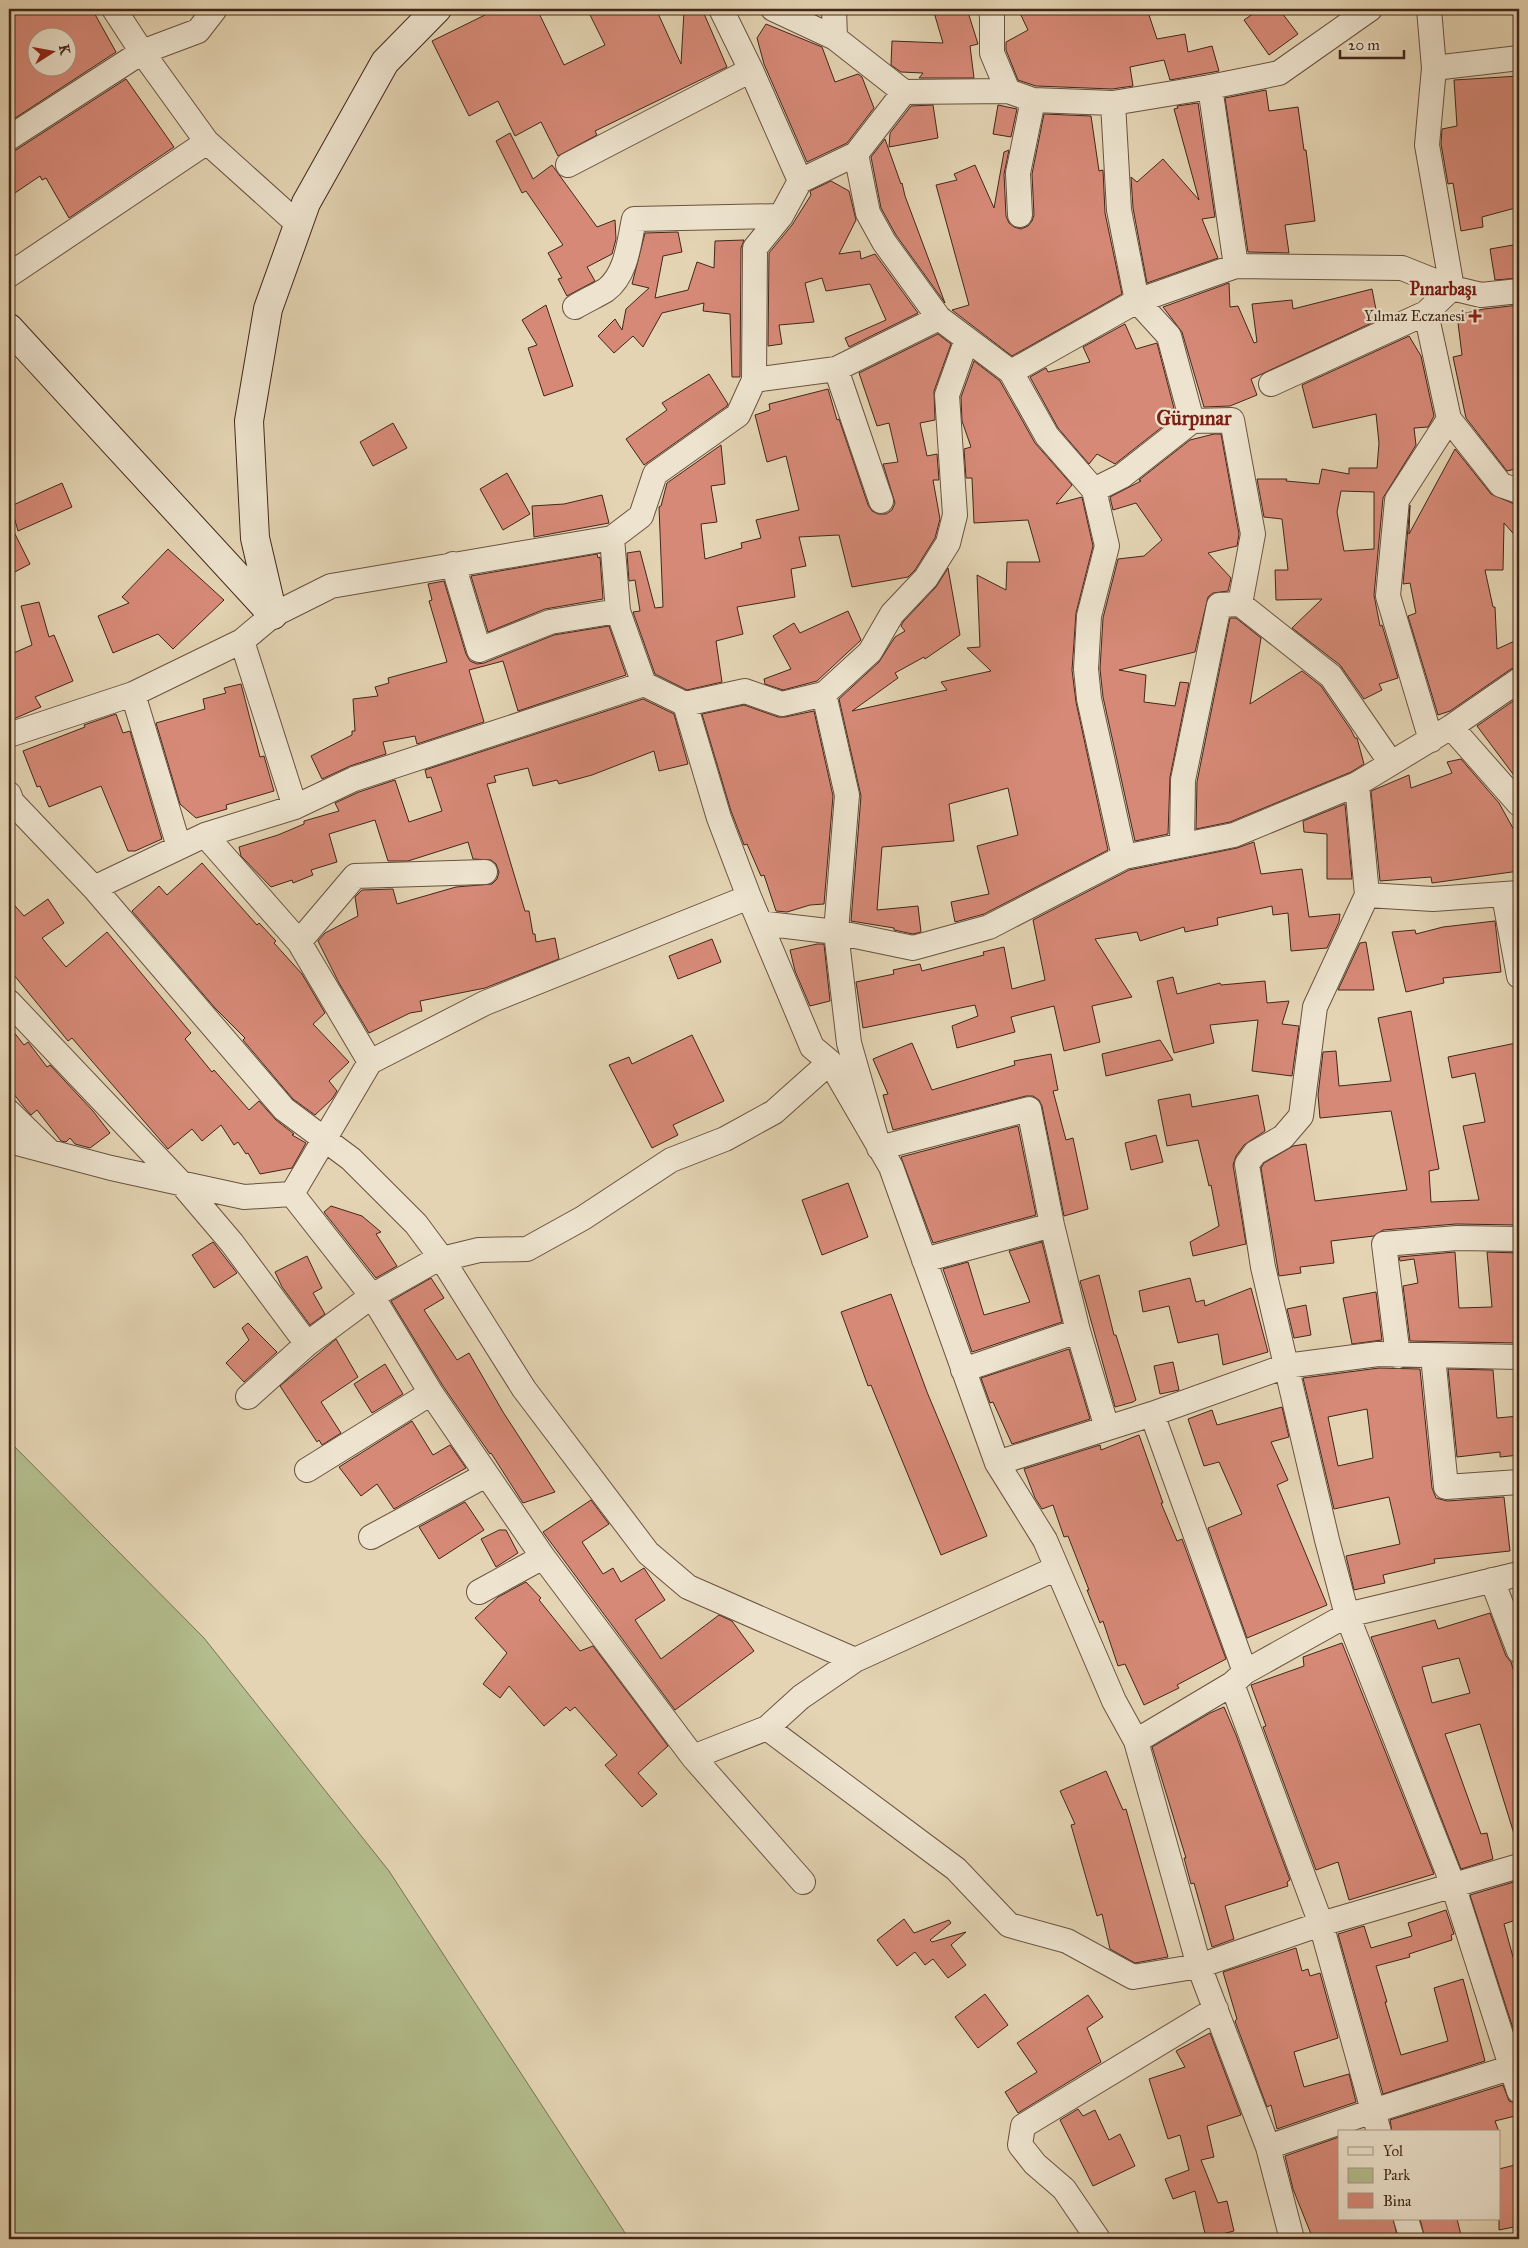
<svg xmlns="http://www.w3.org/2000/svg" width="1528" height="2248" viewBox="0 0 1528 2248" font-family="'IM FELL Great Primer',serif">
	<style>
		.green { fill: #b3bd8d; stroke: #7a7253 }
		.building { fill: #d68977; stroke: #422719; fill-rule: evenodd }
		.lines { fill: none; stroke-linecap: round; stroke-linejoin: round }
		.street-casing { stroke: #6a5240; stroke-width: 26 }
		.secondary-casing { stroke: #422719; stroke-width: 30 }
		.street { stroke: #ede3ce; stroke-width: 24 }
		.secondary { stroke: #ede3ce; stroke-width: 28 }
		.poi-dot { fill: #8f2418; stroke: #ede3ce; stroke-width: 2 }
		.labels { text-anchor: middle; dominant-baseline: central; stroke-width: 4.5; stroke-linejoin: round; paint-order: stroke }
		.poi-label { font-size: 15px; fill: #422719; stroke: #ede3ce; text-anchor: end }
		.quarter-label { font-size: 18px; font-weight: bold; fill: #7a1f14; stroke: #ede3ce }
		.district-label { font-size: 20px; font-weight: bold; fill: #7a1f14; stroke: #ede3ce }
	</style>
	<rect width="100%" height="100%" fill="#e4d4b3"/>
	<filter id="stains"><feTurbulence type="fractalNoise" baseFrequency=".004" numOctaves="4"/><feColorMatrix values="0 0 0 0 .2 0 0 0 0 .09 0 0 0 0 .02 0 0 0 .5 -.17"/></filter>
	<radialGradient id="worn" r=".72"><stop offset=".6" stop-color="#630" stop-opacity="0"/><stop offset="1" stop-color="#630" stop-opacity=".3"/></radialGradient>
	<path class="green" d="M9 1441 204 1638 389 1871 629 2239H9Z"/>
	<path class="building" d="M9 9H92L116 52 9 122ZM38 38H68V68H38Z
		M482 9H537L564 65 605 45 587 9H656L681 64 684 11 702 9 727 67 595 131 597 135 558 156 541 122 515 136 498 101 469 116 432 41 485 15Z
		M933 9H967L978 44 970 46 974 78H919L923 73 901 72 891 65 892 41 943 43Z
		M1018 9H1147L1157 39 1185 34 1188 52 1212 46 1219 71 1170 80 1164 60 1130 67 1133 86 1112 89 1036 86 1018 80 1006 50V42L1028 30Z
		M1260 9H1279L1298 34 1269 55 1244 20Z
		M766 24 822 47 835 82 858 74 862 77 874 108 847 143 807 162 764 64 757 38Z
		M1519 76V207L1482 217 1483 227 1461 231 1453 183 1448 184 1441 144 1442 129 1457 126 1454 80Z
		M126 79 174 147 69 218 46 178 42 180 40 176 9 197V152L16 150Z
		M1266 90 1269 111 1298 107 1304 150H1306L1315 221 1285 225 1289 253 1248 252 1225 98Z
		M1198 103 1215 217 1202 219 1218 258 1147 283 1133 208 1131 177 1137 182 1163 159 1199 200 1174 109 1178 108 1177 106Z
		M933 105 938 138 889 147 890 133 911 106Z
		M998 105 1017 109 1011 137 993 134Z
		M1044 114 1091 116 1099 171 1103 170 1105 213 1122 294 1012 356 952 310 969 305 936 185 957 180 954 174 975 165 994 208 1004 152 1009 150 1004 174 1006 216 1009 223 1014 227 1021 229 1028 226 1032 221 1034 215 1032 174Z
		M510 133 533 179 552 165 597 227 615 220 616 239 612 254 587 267 595 281 567 296 558 279 562 278 548 253 563 245 526 191 522 193 496 141Z
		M885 139 901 184 902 183 905 196 945 303 896 235 881 208 871 157Z
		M831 181 849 191 856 220 839 254 860 251 861 259 875 254 918 313 849 347 845 338 886 320 870 284 826 291 822 278 805 283 814 322 779 325 782 344 768 346 769 253 792 225 811 195 810 191Z
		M678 232 682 252 663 256 655 298 688 290 697 262 714 268 715 241 744 240 741 248 740 377H732L730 314 703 311 704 303 662 313 643 347 633 336 614 353 598 336 615 319 622 330 626 309 649 288 632 284 645 233Z
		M1519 244V278L1495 280 1490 249Z
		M1229 283 1230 307 1238 306 1254 343 1257 342 1252 304 1292 300 1293 309 1372 289 1378 320 1251 379 1257 395 1230 406 1204 407 1182 332 1163 307Z
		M546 305 573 386 544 396 528 348 537 345 522 320Z
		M1519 305V357L1514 358 1519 382V468L1507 471 1466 418 1453 357 1462 355 1457 315 1484 309Z
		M1125 324 1136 349 1157 343 1176 416 1115 464 1097 454 1089 464 1058 428 1030 377 1046 368 1048 372 1090 362 1083 347Z
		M938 334 951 344 934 391 935 420 920 423 927 456 937 454 939 480H933L940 519 935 538 915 570 908 577 852 587 839 535 799 537 806 566 791 569 795 597 737 607 743 634 716 641 722 682 687 690 655 674 633 612 640 611 635 580 629 581 627 553 640 551 655 608 663 607 659 507 661 506 667 483 721 445 725 484 711 486 717 522 701 524 705 559 742 548 741 543 761 538 756 520 799 510 786 456 767 462 755 415 770 410 769 404 828 389 837 420 839 419 868 505 872 511 878 514H886L892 510 895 503 883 464 898 462 889 423 877 426 859 373Z
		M1409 336 1421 356 1434 416 1428 427 1414 428 1416 445 1383 498 1374 595 1380 626 1382 625 1398 678 1379 684 1382 690 1364 699 1340 665 1292 628 1322 599 1276 600 1275 570H1288L1282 519 1264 517 1257 479H1287L1286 481 1319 484 1322 469 1349 474V468H1377L1379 443 1376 414 1313 428 1302 385ZM1341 491 1374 492V549L1344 551 1337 512Z
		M974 361 1000 381 1035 443 1072 485 1056 504 1082 497 1093 546 1076 613 1072 670 1076 702 1108 850 984 914 955 922 951 902 989 894 977 846 1018 835 1008 788 949 804 954 841 882 847 877 910 918 906 921 932 913 934 894 930V928L851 921 861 796 839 699 879 662 895 637 905 631 901 626 903 622 936 587 948 568 960 635 925 659 924 657 895 673 898 678 852 711 947 690 941 682 991 671 967 648 980 647 977 575 1006 590 1007 562H1040L1028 520 974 523 972 478H966L964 449 971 447 962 421 961 397Z
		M709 374 728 404 727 406 644 465 626 439 667 410 662 403Z
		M393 423 407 448 373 466 360 442Z
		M1214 434H1221L1239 534 1237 546 1208 553 1231 578 1228 591 1213 593 1208 597 1195 652 1119 670 1146 675 1144 702 1175 706 1180 682 1189 683 1170 777 1168 834 1135 841 1103 697 1100 669 1103 618 1118 559 1144 556 1162 540 1136 503 1113 510 1110 497 1141 481 1139 480 1190 440Z
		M1455 449 1491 494 1519 506V540L1504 523 1503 570H1485L1493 607H1495L1497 649 1519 639V666L1511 669 1450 711 1438 715 1408 616 1416 613 1410 583 1403 584 1410 505 1409 534Z
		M507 473 530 514 503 530 480 489Z
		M62 483 72 507 18 531 11 506Z
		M602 495 609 523 534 537 532 506 564 504Z
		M9 522 30 564 9 575Z
		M168 549 224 600 173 649 158 634 113 653 98 616 129 603 122 597Z
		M597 554 598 558 600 557 603 599 545 609 488 632 471 576Z
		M444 581 466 654 470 661 477 664 484 663 554 635 609 626 626 675 518 711 503 661 469 670 484 722 417 744 415 736 383 742 386 754 350 766 322 779 311 756 352 735V731H355L353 699 378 696 375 687 389 683 388 678 447 662 429 601 432 600 428 584Z
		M39 602 49 637 54 635 73 681 35 697 41 707 9 721V655L32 645 21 606Z
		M848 611 861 640 817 681 783 690 765 684 764 679 791 669 773 636 794 623 800 633Z
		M1230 618H1236L1261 638 1250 704 1302 671 1321 686 1351 730 1355 738H1357L1364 764 1351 772 1230 822 1196 829 1197 782Z
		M241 684 260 757 264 756 274 791 226 805 227 809 196 818 180 804 156 723 205 709 203 699 226 693 224 688Z
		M1519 697V782L1477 726Z
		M643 699 674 714 688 764 659 771 654 751 592 775 559 784 557 780 533 786 528 768 494 776 496 782 487 784 525 911H529L533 934H535L536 942 555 938 559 959 485 988 420 1001 422 1011 410 1013 369 1033 339 983 318 941 325 933 358 916 355 897 362 890 393 889 397 904 456 887 492 884 497 879 499 872 496 864 491 860 473 859 468 842 408 861H388L375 820 329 834 337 862 311 870 313 875 293 883 292 880 271 887 241 856 239 847 278 835 304 824V821L339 811 335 803 359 792 395 780 409 822 442 811 431 777 427 778 425 770Z
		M744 705 778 717H785L814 711 833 796 824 904 810 905 787 912 776 911 764 875 761 876 747 844 744 845 731 811 702 714Z
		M116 714 123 733 130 731 162 839 135 851H128L101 786 49 807 40 786 37 787 23 751 85 727 84 725Z
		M1461 759 1499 803 1519 839V871L1432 883 1431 877 1380 881 1371 791 1409 775 1411 788 1452 773 1447 762Z
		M1345 804 1352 879H1327V834L1304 832 1303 821Z
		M1254 842 1261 874 1302 869 1309 917 1340 914 1339 922 1327 948 1291 951 1288 913 1273 915 1272 906 1217 918 1218 925 1185 932 1184 927 1140 941 1137 932 1095 939 1132 997 1092 1006 1100 1042 1064 1051 1054 1006 1011 1017 1015 1032 957 1048 952 1026 978 1016 975 1005 863 1028 856 982 894 974 893 970 920 964 922 971 984 955 983 952 1004 947 1012 989 1045 980 1033 920 1129 870 1237 848Z
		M202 863 257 925 259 923 276 941 274 943 302 974 325 1013 313 1024 349 1062 329 1081 337 1091 332 1099 315 1115 293 1099 243 1040 245 1038 215 1008 132 911 159 886 167 895Z
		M9 899 24 916 48 899 64 923 42 938 66 967 107 932 191 1033 185 1039 212 1072 214 1070 249 1110 259 1101 276 1120 294 1134 292 1135 306 1143 292 1168 260 1174 248 1153 246 1154 238 1142 234 1145 221 1125 202 1141 192 1129 168 1149 72 1038 68 1041 9 969Z
		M1495 921 1501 972 1443 978 1444 983 1406 992 1392 932 1415 930 1416 934 1443 927Z
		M712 939 721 962 678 979 669 956Z
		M1366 942 1374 990H1338L1360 943Z
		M817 944H824L830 1001 810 1006 795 971 790 950Z
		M1173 977 1177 994 1220 983 1221 985 1265 981 1267 1003 1289 1001 1282 1024 1299 1026 1292 1076 1252 1071 1258 1020 1210 1025 1214 1043 1174 1053 1157 981Z
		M1411 1011 1439 1169 1429 1171 1431 1202 1479 1200 1463 1126 1485 1122 1475 1073 1452 1078 1448 1057 1516 1043 1519 1057V1225L1456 1224 1383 1230 1374 1236 1331 1241 1334 1263 1300 1267 1301 1273 1279 1276 1261 1168 1264 1163 1293 1146 1306 1144 1315 1201 1407 1190 1391 1111 1320 1118 1318 1095 1323 1052 1336 1051 1339 1086 1391 1081 1378 1018Z
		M9 1026 24 1045 28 1042 47 1067 50 1065 93 1111 110 1133 90 1148 75 1144 70 1138 66 1142 61 1141 37 1110 31 1115 24 1107 9 1088Z
		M692 1035 724 1101 673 1125 678 1135 652 1148 609 1065 629 1057 632 1064Z
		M1160 1040 1173 1060 1106 1076 1102 1054Z
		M912 1043 932 1090 1015 1065 1014 1061 1051 1054 1058 1090 1053 1091 1066 1140 1073 1138 1088 1209 1064 1216 1042 1106 1039 1100 1033 1096H1026L893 1130 883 1095 888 1094 873 1059Z
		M1190 1094 1192 1107 1258 1095 1265 1131 1244 1145 1236 1156 1233 1165 1246 1244 1193 1256 1190 1242 1219 1226 1211 1185 1209 1186 1198 1140 1167 1146 1158 1100Z
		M1018 1126 1036 1215 933 1243 901 1157Z
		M1156 1135 1163 1162 1131 1170 1125 1143Z
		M848 1183 868 1237 822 1255 802 1200Z
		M331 1206 362 1216 381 1232 376 1234 397 1266 376 1278 324 1212Z
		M213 1242 237 1273 214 1288 192 1255Z
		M1042 1242 1062 1322 972 1352 943 1269 968 1262 984 1315 1030 1302 1009 1251Z
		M1455 1252 1459 1308 1492 1307 1487 1252 1519 1253V1343L1410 1341 1403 1286 1418 1283 1414 1259 1400 1261 1399 1257Z
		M307 1256 322 1288 313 1293 325 1314 310 1325 282 1287 275 1272Z
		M1099 1275 1114 1335H1116L1136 1400 1133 1402 1115 1407 1080 1281Z
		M431 1278 444 1298 424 1310 457 1360 469 1353 503 1412 555 1492 523 1503 491 1453 490 1454 443 1386 391 1301Z
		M1190 1278 1196 1302 1204 1300 1205 1306 1251 1288 1268 1352 1223 1365 1218 1334 1178 1343 1169 1306 1143 1312 1139 1291Z
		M1376 1292 1382 1340 1352 1344 1343 1298Z
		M891 1294 927 1392 987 1536 941 1555 871 1385 868 1386 841 1312Z
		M1306 1305 1311 1335 1294 1338 1287 1309Z
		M248 1323 277 1352 244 1382 226 1363 249 1340 242 1328Z
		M336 1339 358 1377 321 1402 341 1433 322 1445 319 1440 317 1442 280 1386Z
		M1069 1349 1090 1419 1012 1444 993 1402 990 1403 981 1378Z
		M1173 1362 1179 1390 1160 1394 1154 1366Z
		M385 1364 403 1394 372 1413 354 1384Z
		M1379 1368 1420 1369 1432 1488 1436 1498 1447 1501 1504 1497 1510 1551 1434 1559 1435 1563 1383 1575 1385 1583 1354 1590 1346 1556 1400 1544 1389 1497 1334 1509 1303 1378ZM1367 1409 1373 1458 1338 1466 1328 1417Z
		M1448 1369 1493 1370 1497 1418 1519 1416V1455L1500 1457V1452L1457 1457Z
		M1282 1407 1289 1437 1271 1442 1288 1480 1277 1485 1327 1605 1247 1638 1208 1528 1242 1514 1219 1462 1204 1466 1188 1419 1212 1410 1217 1425Z
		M412 1421 433 1455 450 1445 466 1468 394 1509 377 1484 361 1496 339 1467Z
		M1139 1435 1163 1503H1161L1177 1541 1182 1539 1226 1659 1177 1685 1179 1688 1144 1705 1125 1664 1118 1666 1103 1621 1100 1623 1087 1590H1089L1068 1536 1064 1537 1053 1505 1042 1509 1035 1498 1024 1469 1100 1445 1101 1450Z
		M591 1500 609 1524 582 1542 603 1574 613 1568 621 1582 644 1568 665 1600 635 1620 661 1659 719 1615 732 1621 754 1651 675 1710 543 1532Z
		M465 1502 484 1530 439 1559 419 1527Z
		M499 1530H506L518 1553 496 1567 481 1539Z
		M526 1582 541 1598 539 1600 580 1651 593 1646 668 1746 638 1773 657 1794 642 1807 605 1765 617 1755 575 1707 570 1711 566 1707 544 1726 509 1686 500 1698 483 1684 507 1653 475 1618 498 1597Z
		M1490 1613 1506 1656 1511 1662 1519 1688V1836L1515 1837 1480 1724 1445 1734 1481 1834 1487 1833 1493 1859 1461 1869 1371 1637 1435 1620 1438 1629ZM1459 1658 1470 1693 1432 1703 1422 1667Z
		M1342 1643 1434 1874 1349 1900 1338 1862 1316 1870 1263 1727 1266 1726 1251 1685 1304 1666 1303 1657Z
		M1224 1707 1236 1735 1290 1880 1287 1882 1288 1886 1225 1906 1234 1939 1212 1947 1194 1883 1191 1884 1184 1858H1186L1152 1747 1210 1713Z
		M1106 1771 1123 1810 1126 1809 1168 1957 1135 1963 1110 1949 1102 1914 1097 1916 1071 1825 1075 1824 1060 1791Z
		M1517 1881 1519 1889V1919L1504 1924 1516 1968 1519 1967V2047L1470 1895Z
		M1446 1910 1454 1934 1451 1935 1452 1940 1409 1954 1410 1957 1376 1966 1387 2002H1385L1401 2055 1448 2041 1434 1988 1463 1979 1485 2061 1383 2094 1338 1934 1364 1926 1371 1948 1412 1936 1408 1923Z
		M904 1919 914 1933 949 1920 951 1923 930 1940 932 1942 966 1932 951 1945 966 1965 948 1978 933 1959 925 1965 915 1952 897 1966 877 1940Z
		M1296 1948 1302 1971 1308 1969 1310 1976 1320 1973 1338 2038 1294 2052 1304 2087 1349 2074 1356 2102 1277 2129 1271 2105 1267 2107 1235 2021 1237 2019 1223 1972Z
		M985 1994 1008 2025 978 2048 955 2017Z
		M1088 1995 1103 2017 1087 2028 1101 2062 1018 2113 1005 2092 1037 2072 1017 2043Z
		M1210 2033 1241 2115 1207 2126 1214 2157 1201 2160 1218 2203 1227 2201 1234 2231 1206 2238 1195 2191 1173 2199 1165 2179 1189 2170 1180 2135 1168 2139 1149 2079 1185 2067 1176 2051Z
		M1503 2085 1509 2101 1519 2104V2115L1495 2121 1499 2132H1392L1390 2120Z
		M1078 2109 1083 2116 1095 2110 1109 2140 1120 2134 1135 2166 1093 2186 1060 2120Z
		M1339 2137V2219H1393L1398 2239H1313L1293 2189 1285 2156Z
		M1519 2164V2226L1499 2230V2169Z
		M1420 2219H1457L1462 2239H1425Z"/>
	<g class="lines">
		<defs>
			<path id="street" d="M114 9 142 52 207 142 298 224
				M721 9 751 70 800 181 856 154 904 92 1008 91 1033 100 1113 103 1210 87 1279 73 1370 9
				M773 9 835 38 904 92
				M834 9 835 38
				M990 9 992 16V53L1008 91
				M1429 9 1434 68 1427 145 1452 288
				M1434 68 1519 58
				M1210 87 1236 266
				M9 138 142 52 198 31 215 9
				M856 154 868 213 884 242 939 318 1011 372 1047 436 1094 490 1107 546 1089 616 1086 669 1089 699 1124 857
				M568 165 751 70
				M1020 215 1018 173 1033 100
				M9 275 207 142
				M575 307C585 301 596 296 606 290 627 274 629 242 634 219L781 216
				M836 369 881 501
				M1011 372 1137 301 1236 266 1402 268 1452 288 1481 295 1519 291
				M754 380 836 369 939 318
				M1271 384 1426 313
				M1449 419 1501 485 1519 491
				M1094 490 1122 476 1192 421 1169 336 1137 301 1119 210 1113 103
				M453 564 479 650 550 622 618 611
				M1240 604 1331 676 1391 763
				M242 641 295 807
				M644 684 618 611 612 538 641 516 655 474 738 415 754 380 755 248 781 216 800 181
				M133 694 179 847
				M824 694 847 795 836 932 849 1043 879 1148 1029 1109 1052 1225 1078 1331 1107 1428
				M685 704 745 691 782 704 824 694 870 652 892 614 926 578 948 543 955 515 947 395 967 339
				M1451 727 1519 804
				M9 735 133 694 242 641 273 615 331 586 612 538
				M1431 740 1388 596 1397 500 1449 419 1426 313 1452 288
				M1357 784 1367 895 1315 1007 1301 1116 1283 1137 1255 1153 1247 1164 1263 1267 1327 1540 1347 1615 1453 1885 1519 2091
				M9 794 12 802 94 888 284 1109 351 1159 416 1224 442 1259 524 1389 648 1553 688 1587 855 1660
				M205 835 299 942 370 1062
				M1182 845 1183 780 1219 605 1240 604 1253 534 1232 420 1192 421
				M94 888 205 835 295 807 354 779 644 684 685 704 719 818 749 897 812 1047 830 1062 891 1167 997 1463 1045 1540 1114 1701 1136 1741 1199 1966 1268 2147 1292 2239
				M1367 895 1433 899 1519 893
				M1504 896 1519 976
				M760 923 836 932 913 948 989 927 1124 857 1234 835 1357 784 1451 727 1519 680
				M299 942 355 876 485 872
				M9 1002 181 1183 232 1243 307 1344
				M9 1112 49 1151
				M9 1141 111 1168 244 1197 292 1194 370 1062 485 1003 749 897
				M292 1194 372 1296 431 1393 543 1557 693 1757 803 1882
				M924 1260 1052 1225
				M1398 1356 1384 1244 1457 1238 1519 1239
				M1433 1356 1446 1487 1519 1482
				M963 1370 1078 1331
				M248 1397 307 1344 372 1296 434 1261 479 1250 527 1249 583 1218 671 1160 725 1139 774 1112 830 1062
				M1152 1414 1245 1672
				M997 1463 1152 1414 1286 1366 1378 1354 1519 1357
				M307 1470 431 1393
				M371 1537 486 1475
				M1492 1580 1519 1651
				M479 1592 543 1557
				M1232 1684 1321 1924 1379 2132
				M767 1728 956 1869 1009 1925 1067 1941 1133 1977 1199 1966 1321 1924 1519 1866
				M1136 1741 1232 1684 1245 1672 1347 1615 1519 1574
				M693 1757 767 1728 801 1697 855 1660 1057 1568
				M1268 2147 1373 2111 1519 2065
				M1406 2219 1412 2239
				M1098 2239 1064 2189 1035 2164 1020 2145 1023 2126 1216 2009"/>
			<path id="secondary" d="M9 328 272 614
				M273 615 255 538 249 421 268 309 306 203 385 62 437 9"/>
		</defs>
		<use href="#street" class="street-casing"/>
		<use href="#secondary" class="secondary-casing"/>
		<use href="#street" class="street"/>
		<use href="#secondary" class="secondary"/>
	</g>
	<path class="poi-dot" d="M1472.5 308.5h5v5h5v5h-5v5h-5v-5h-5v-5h5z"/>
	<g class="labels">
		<g class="poi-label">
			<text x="1465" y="316">Yılmaz Eczanesi</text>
		</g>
		<g class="quarter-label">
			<text x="1443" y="289">Pınarbaşı</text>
		</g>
		<g class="district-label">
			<text x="1194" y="418">Gürpınar</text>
		</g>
	</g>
	<rect width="1528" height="2248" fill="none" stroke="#e4d4b3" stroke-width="30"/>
	<rect x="10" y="10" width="1508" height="2228" fill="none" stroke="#422719" stroke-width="2.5"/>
	<rect x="15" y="15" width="1498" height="2218" fill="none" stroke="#422719"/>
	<rect x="1338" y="2130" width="162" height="90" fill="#ede3ce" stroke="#a99886"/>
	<rect x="1348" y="2147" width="25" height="8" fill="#ede3ce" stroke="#a99886"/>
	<text x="1383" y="2156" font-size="15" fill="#422719">Yol</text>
	<rect x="1348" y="2168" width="25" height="15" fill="#b3bd8d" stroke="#a99886"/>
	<text x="1383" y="2180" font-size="15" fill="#422719">Park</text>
	<rect x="1348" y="2193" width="25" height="15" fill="#d68977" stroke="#a99886"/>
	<text x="1383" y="2206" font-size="15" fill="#422719">Bina</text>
	<g transform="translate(52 52) rotate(79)"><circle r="24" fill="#ede3ce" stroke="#a99886"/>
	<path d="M0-4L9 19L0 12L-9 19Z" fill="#8f2418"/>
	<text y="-8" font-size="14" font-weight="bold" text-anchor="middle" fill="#422719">K</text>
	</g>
	<path d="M1340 50v8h64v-8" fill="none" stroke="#422719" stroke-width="2.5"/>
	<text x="1348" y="50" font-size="15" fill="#422719" stroke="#ede3ce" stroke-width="4" paint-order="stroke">20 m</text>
	<rect width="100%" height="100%" filter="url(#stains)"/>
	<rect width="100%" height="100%" fill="url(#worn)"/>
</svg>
